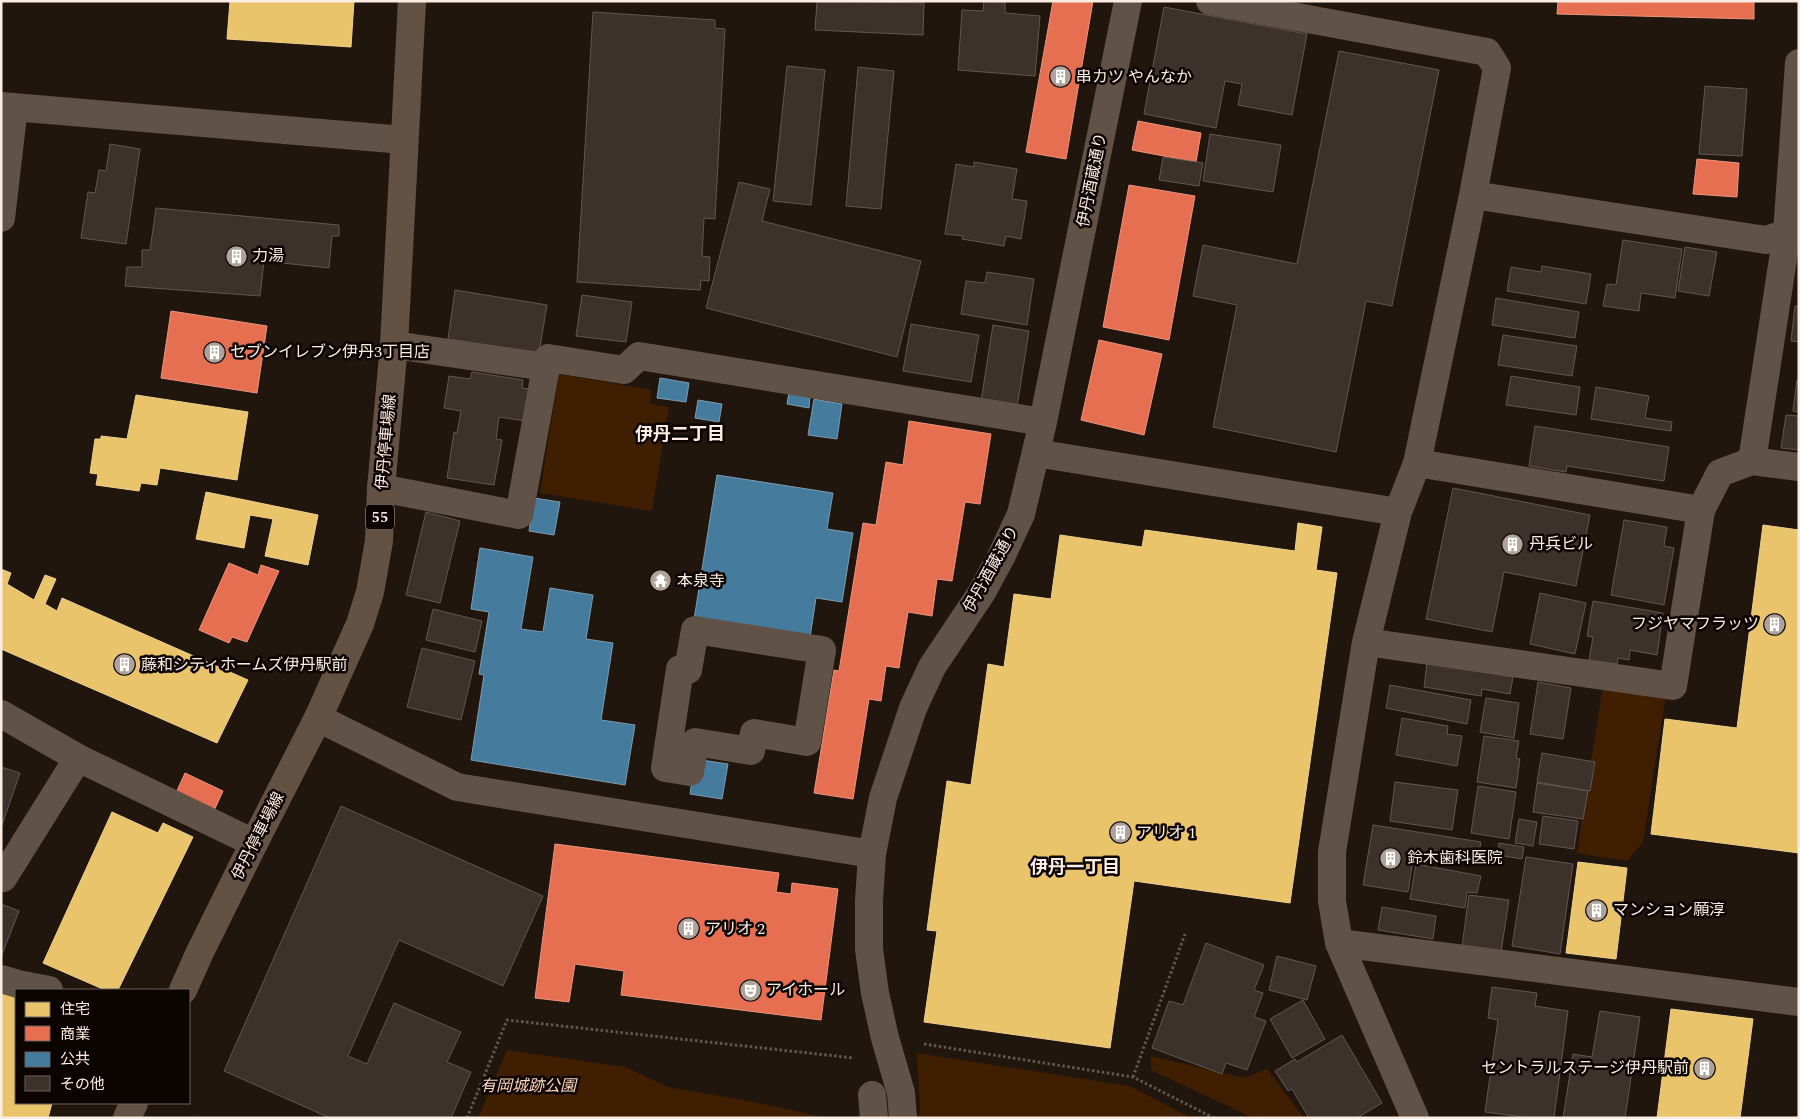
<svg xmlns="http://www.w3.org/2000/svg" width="1800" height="1119" viewBox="0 0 1800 1119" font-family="Spectral,'Noto Sans JP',serif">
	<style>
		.green { fill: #401e02 }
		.homes { fill: #e9c46a; stroke: #efd08e }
		.shops { fill: #e76f51; stroke: #ed957d }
		.public { fill: #457b9d; stroke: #7c9db2 }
		.building { fill: #3c322b; stroke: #615751 }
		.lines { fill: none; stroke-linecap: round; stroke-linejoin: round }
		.path { stroke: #62564d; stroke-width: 3; stroke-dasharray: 2.5 2.5; stroke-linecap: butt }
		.minor { stroke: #615247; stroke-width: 28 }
		.major { stroke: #635243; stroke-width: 28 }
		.labels { text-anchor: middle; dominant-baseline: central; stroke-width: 5; stroke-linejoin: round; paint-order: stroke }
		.shield { fill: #0c0401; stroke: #b4a79f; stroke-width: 1 }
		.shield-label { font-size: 15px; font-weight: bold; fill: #fcede3 }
		.poi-label { font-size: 16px; fill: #fcede3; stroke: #0c0401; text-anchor: start }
		.street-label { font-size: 16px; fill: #fcede3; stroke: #0c0401 }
		.park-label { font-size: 16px; font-style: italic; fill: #fdd6bc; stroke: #0c0401 }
		.neighbourhood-label { font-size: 18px; font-weight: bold; fill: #fcede3; stroke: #0c0401 }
	</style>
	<rect width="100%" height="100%" fill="#21160e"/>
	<path class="green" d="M559 374 652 390 650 404 669 407 652 511 540 493Z
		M1603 685 1666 694 1643 842 1627 861 1577 853Z
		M507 1050 625 1067 668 1087 754 1102 827 1118H478Z
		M917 1053 1130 1086 1191 1118H919L920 1105Z
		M1151 1056 1244 1078 1267 1069 1304 1118H1253L1151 1070Z"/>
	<path class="homes" d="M230 1H354L351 47 227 39Z
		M136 395 248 412 237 480 160 468 157 485 141 483 139 491 96 485 98 474 90 473 95 439H101V436L127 439Z
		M206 492 318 515 308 565 265 556 273 519 250 515 244 548 196 539Z
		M1298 523 1322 527 1316 570 1337 573 1290 903 1134 881 1110 1048 924 1022 937 931 927 930 947 781 971 785 988 664 1004 667 1014 594 1051 599 1060 535 1142 547 1145 530 1295 551Z
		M1763 525 1799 530V853L1651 834 1665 719 1737 728Z
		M1 569 11 573 7 584 34 600 45 575 56 579 45 604 57 611 62 598 248 680 217 743 1 649Z
		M112 812 158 833 163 823 193 837 118 990H105L43 963Z
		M1578 862 1627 868 1616 959 1566 953Z
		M1 985 16 990V1103H52L48 1118H1Z
		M1671 1009 1753 1019 1740 1118H1657Z"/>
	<path class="shops" d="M1053 1H1093L1066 159 1026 152Z
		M1558 1H1754V19L1557 14Z
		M1138 121 1201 133 1196 162 1132 150Z
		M1697 159 1739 163 1737 197 1693 194Z
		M1129 185 1195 196 1169 340 1103 327Z
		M171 311 267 326 257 393 161 378Z
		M1099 340 1162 354 1144 435 1081 420Z
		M909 421 991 434 980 504 965 502 952 581 937 579 932 616 908 612 899 668 886 666 881 701 869 699 853 799 814 793 834 670 839 671 863 523 876 525 886 462 903 465Z
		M229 563 258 575 261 565 279 571 247 642 232 637 229 643 199 630Z
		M185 773 223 791 213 813 175 795Z
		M555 844 779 873 776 892 791 894 792 883 838 889 821 1020 621 995 624 971 575 964 569 1002 535 998Z"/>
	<path class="public" d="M660 378 689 383 686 402 657 398Z
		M789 392 810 396 809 408 787 404Z
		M814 399 842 404 837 439 808 435Z
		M698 400 722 404 719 422 695 418Z
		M717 475 833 493 827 529 853 533 842 602 816 598 809 644 693 626Z
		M534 498 560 502 554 535 529 531Z
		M480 548 533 557 521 629 543 632 550 588 593 595 586 639 613 643 601 720 635 725 625 785 471 760 484 675 479 674 489 612 471 609Z
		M695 759 728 764 722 799 690 794Z"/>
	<path class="building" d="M817 1 924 3 923 35 815 30Z
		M984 1H1005V13L1040 16 1035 76 958 70 962 10 983 11Z
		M1164 7 1307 34 1292 115 1238 105 1242 84 1225 81 1216 128 1144 114Z
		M593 12 715 20V28L725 29 715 219 704 218 702 256 710 257 709 281 701 280 700 290 577 282Z
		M1339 51 1439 70 1392 306 1366 301 1336 452 1213 427 1237 305 1193 296 1203 245 1297 264Z
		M787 66 825 70 811 205 773 201Z
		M858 67 894 71 881 209 846 206Z
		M1705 86 1747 89 1742 156 1699 154Z
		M1210 134 1281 145 1273 192 1203 181Z
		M110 144 140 149 126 244 81 238 88 192 95 193 99 170 106 171Z
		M1163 157 1203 163 1199 186 1159 180Z
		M974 162 1017 169 1012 199 1027 201 1021 239 1006 236 1004 246 962 239 963 236 945 234 956 164 974 167Z
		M739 182 770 189 762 221 921 261 897 357 706 308Z
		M156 208 339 225V236H332L329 268 264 261 260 296 125 286 127 267H142V250H150Z
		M1623 240 1682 249 1675 298 1641 293 1639 311 1603 306 1607 284 1616 285Z
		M1685 247 1717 252 1709 296 1678 291Z
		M1542 266 1591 274 1586 304 1507 291 1511 267 1541 272Z
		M987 272 1034 279 1027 325 961 314 966 281 985 283Z
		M455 290 547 305 539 353 448 339Z
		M582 295 632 302 626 342 576 336Z
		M1496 298 1579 312 1575 338 1492 325Z
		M1795 306H1799V342L1791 341Z
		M911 324 979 335 971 382 903 371Z
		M993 325 1029 331 1017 407 981 401Z
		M1503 335 1577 346 1572 376 1498 365Z
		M472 372 523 380 522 388 531 389 526 421 499 417 496 439 502 440 494 485 447 478 454 432 457 433 461 411 444 408 449 376 470 379Z
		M1511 376 1580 387 1576 415 1506 405Z
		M1797 380H1799V412L1793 411Z
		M1596 387 1649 396 1645 418 1672 422 1671 431 1591 419Z
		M1786 415 1799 416V450L1781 448Z
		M1535 426 1669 447 1664 481 1567 466 1566 472 1529 466Z
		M1453 488 1590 515 1576 586 1504 572 1492 632 1426 619Z
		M426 512 460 521 440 603 406 595Z
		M1624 520 1667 527 1664 546 1674 548 1664 605 1611 595Z
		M1540 593 1586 603 1575 654 1530 644Z
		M1593 601 1663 613 1657 655 1630 650 1629 660 1618 658 1617 664 1589 660 1593 637 1587 636Z
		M433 609 482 621 475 652 426 640Z
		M422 648 475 661 461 720 407 707Z
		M1427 663 1513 677 1510 694 1482 689 1481 696 1424 687Z
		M1538 682 1571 688 1563 739 1530 734Z
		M1390 685 1471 700 1467 724 1386 708Z
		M1486 698 1519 703 1514 738 1480 732Z
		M1402 718 1448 726 1447 734 1462 736 1457 766 1396 755Z
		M1484 736 1519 741 1516 758 1520 759 1516 788 1477 782Z
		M1542 753 1595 762 1590 791 1537 782Z
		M1 767 20 773 1 828Z
		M1395 782 1458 790 1452 830 1390 821Z
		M1537 783 1588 791 1583 819 1533 812Z
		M1478 786 1516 792 1509 839 1471 833Z
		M341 806 543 896 503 986 399 940 348 1056 367 1064 394 1003 461 1032 447 1062 471 1072 451 1118H330L224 1071Z
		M1543 816 1578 821 1574 849 1539 844Z
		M1519 819 1537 822 1533 846 1515 843Z
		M1373 825 1481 842 1477 863 1414 853 1408 892 1363 885Z
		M1499 843 1524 847 1522 859 1497 855Z
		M1526 857 1573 864 1560 954 1512 946Z
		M1416 864 1481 876 1477 893 1467 892 1465 908 1410 899Z
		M1469 895 1509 900 1501 952 1462 946Z
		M1 904 19 911 1 957Z
		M1382 907 1436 916 1433 939 1378 930Z
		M1206 943 1264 965 1254 990 1263 993 1254 1017 1266 1021 1247 1070 1226 1063 1222 1074 1152 1048 1169 1001 1183 1005Z
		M1277 956 1316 966 1307 1000 1269 990Z
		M1492 987 1537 993 1535 1006 1568 1011 1554 1118H1531L1485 1112 1498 1020 1488 1018Z
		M1303 1000 1325 1039 1292 1058 1270 1019Z
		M1600 1011 1640 1017 1625 1118H1563L1573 1054 1592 1057Z
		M1342 1035 1382 1103 1357 1118H1309L1292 1089 1288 1091 1275 1071 1295 1059 1297 1062Z"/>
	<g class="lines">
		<path class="path" d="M924 1044 1133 1077 1214 1118
			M1133 1077 1185 934
			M194 1118H195
			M467 1118 507 1020 854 1058"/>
		<path class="minor" d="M1210 1 1487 52 1497 68 1473 195 1417 463 1398 512 1366 642 1332 852V901L1339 943 1415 1118
			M1799 63 1787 233 1799 234
			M1 106 404 140
			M1473 195 1766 240 1787 233 1752 461
			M1 218 14 107
			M394 345 546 367 548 358 624 370 639 356 1043 422
			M1036 453 1398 512
			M1417 463 1701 510
			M381 488 519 515 546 367
			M695 630 822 650 807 742 754 733 751 751 695 742 690 772 665 768 680 669 688 670Z
			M1366 642 1673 686 1701 510 1720 473 1752 461 1799 467
			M1 714 78 758 254 843
			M318 718 457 787 872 854
			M1 877 3 878 78 758
			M1339 943 1799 1002
			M1 979 18 984 49 990
			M872 1095 874 1118
			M903 1118 901 1093 885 1038 875 993 869 949V901L872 854 883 798 913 708 932 667 982 592 1002 555 1021 514 1043 422 1128 1"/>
		<path class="major" d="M183 990 200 952 254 843 318 718 360 624 370 592 379 541 381 488 394 345 412 1
			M127 1118 134 1103"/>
	</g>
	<defs>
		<symbol id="building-disc" viewBox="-11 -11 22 22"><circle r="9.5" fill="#afa298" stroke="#0c0401"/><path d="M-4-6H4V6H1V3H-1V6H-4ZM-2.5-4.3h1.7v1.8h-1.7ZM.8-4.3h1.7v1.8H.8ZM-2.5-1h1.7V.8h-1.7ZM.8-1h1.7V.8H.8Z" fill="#fff"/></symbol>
		<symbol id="temple-disc" viewBox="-11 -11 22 22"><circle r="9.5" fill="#afa298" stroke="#0c0401"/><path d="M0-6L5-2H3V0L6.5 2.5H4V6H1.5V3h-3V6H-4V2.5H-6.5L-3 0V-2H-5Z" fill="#fff"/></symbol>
		<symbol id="theatre-disc" viewBox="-11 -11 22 22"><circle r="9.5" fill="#afa298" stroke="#0c0401"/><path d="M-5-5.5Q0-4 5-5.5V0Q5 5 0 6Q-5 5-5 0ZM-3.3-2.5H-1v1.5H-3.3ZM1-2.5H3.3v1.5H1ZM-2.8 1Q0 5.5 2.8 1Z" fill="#fff"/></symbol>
	</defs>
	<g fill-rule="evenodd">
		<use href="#building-disc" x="1048" y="64" width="25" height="25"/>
		<use href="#building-disc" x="224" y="244" width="25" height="25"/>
		<use href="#building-disc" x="202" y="340" width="25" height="25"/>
		<use href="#building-disc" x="1500" y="532" width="25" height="25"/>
		<use href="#temple-disc" x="648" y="568" width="25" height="25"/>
		<use href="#building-disc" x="1762" y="612" width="25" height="25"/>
		<use href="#building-disc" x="112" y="652" width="25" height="25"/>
		<use href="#building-disc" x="1108" y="820" width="25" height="25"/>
		<use href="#building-disc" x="1378" y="846" width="25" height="25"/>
		<use href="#building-disc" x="1584" y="898" width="25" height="25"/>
		<use href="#building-disc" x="676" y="916" width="25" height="25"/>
		<use href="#theatre-disc" x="738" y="978" width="25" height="25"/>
		<use href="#building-disc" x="1692" y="1056" width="25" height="25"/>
	</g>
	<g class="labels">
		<rect class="shield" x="366" y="504.5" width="28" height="25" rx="4"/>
		<g class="shield-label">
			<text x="380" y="517">55</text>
		</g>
		<g class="poi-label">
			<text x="1076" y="77">串カツ やんなか</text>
			<text x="252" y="256">力湯</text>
			<text x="230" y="352">セブンイレブン伊丹3丁目店</text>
			<text x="1529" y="544">丹兵ビル</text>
			<text x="677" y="581">本泉寺</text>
			<text x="1759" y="624" text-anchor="end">フジヤマフラッツ</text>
			<text x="141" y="665">藤和シティホームズ伊丹駅前</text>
			<text x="1136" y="833">アリオ 1</text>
			<text x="1407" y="858">鈴木歯科医院</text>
			<text x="1613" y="910">マンション願淳</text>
			<text x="705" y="929">アリオ 2</text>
			<text x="766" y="990">アイホール</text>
			<text x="1689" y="1068" text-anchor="end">セントラルステージ伊丹駅前</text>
		</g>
		<g class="street-label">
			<text transform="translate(1092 180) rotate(-79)">伊丹酒蔵通り</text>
			<text transform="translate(386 442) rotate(-85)">伊丹停車場線</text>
			<text transform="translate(991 569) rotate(-61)">伊丹酒蔵通り</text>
			<text transform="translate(258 836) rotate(-63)">伊丹停車場線</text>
		</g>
		<g class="park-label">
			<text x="528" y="1086">有岡城跡公園</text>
		</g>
		<g class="neighbourhood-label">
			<text x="680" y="434">伊丹二丁目</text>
			<text x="1075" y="867">伊丹一丁目</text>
		</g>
	</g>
	<rect width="1800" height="1119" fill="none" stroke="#fcede3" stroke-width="5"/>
	<rect x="15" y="989" width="175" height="115" fill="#0c0401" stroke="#6c615b"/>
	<rect x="25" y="1002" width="25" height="15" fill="#e9c46a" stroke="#6c615b"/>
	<text x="60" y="1014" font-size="15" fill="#fcede3">住宅</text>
	<rect x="25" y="1026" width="25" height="15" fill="#e76f51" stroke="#6c615b"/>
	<text x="60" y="1039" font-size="15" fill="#fcede3">商業</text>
	<rect x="25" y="1052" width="25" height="15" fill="#457b9d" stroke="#6c615b"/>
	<text x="60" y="1064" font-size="15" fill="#fcede3">公共</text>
	<rect x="25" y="1076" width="25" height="15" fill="#3c322b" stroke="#6c615b"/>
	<text x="60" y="1089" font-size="15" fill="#fcede3">その他</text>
</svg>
